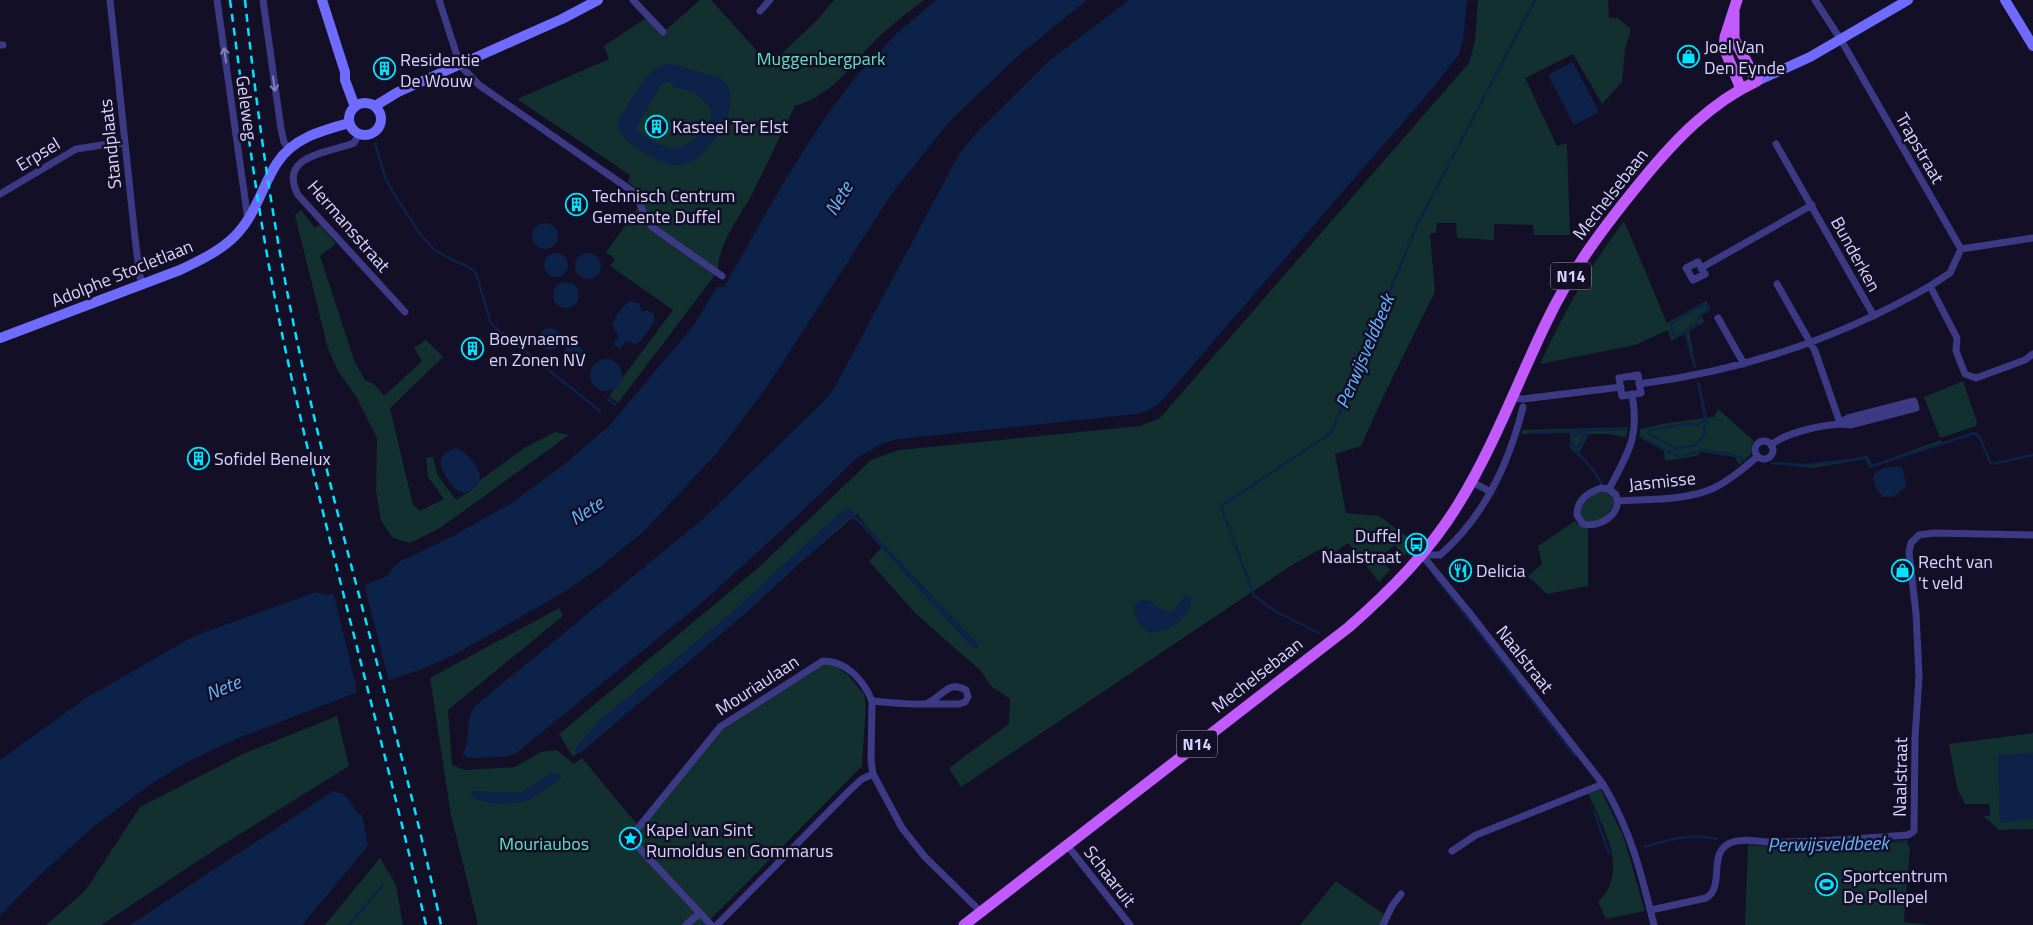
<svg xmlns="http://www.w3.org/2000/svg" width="2033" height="925" viewBox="0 0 2033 925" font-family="'Titillium Web',sans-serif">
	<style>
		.green { fill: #12302f }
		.water { fill: #0c2248; fill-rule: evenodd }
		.pier { fill: #130f26 }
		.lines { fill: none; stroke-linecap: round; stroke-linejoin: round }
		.stream { stroke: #0c2248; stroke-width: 2.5 }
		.street { stroke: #3d3a85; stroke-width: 7 }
		.secondary { stroke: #6f6bff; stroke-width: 10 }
		.primary { stroke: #c25bff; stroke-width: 11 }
		.rail { stroke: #00e5ff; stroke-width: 2.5; stroke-dasharray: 8 6; stroke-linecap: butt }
		.oneway { stroke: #837fbc }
		.labels { text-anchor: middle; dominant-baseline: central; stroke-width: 5; stroke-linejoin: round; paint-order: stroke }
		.shield { fill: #130f26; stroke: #9e99be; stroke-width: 1 }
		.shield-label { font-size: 16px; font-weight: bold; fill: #d9d4ff }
		.poi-label { font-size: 18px; fill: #d9d4ff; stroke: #130f26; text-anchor: start }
		.park-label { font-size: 18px; fill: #5fe0c0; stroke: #130f26 }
		.street-label { font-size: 18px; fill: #d9d4ff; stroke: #130f26 }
		.water-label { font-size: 19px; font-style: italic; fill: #62b6ff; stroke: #130f26 }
	</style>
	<rect width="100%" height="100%" fill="#130f26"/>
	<path class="green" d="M700 0H711L770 65 818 19 834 0H924C911 10 898 20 885 31 854 59 838 93 795 106 780 135 767 165 752 194 739 218 718 243 718 271L618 403 609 396 673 310 610 266 615 259 606 252 644 199 638 190 628 182 630 175 517 99 609 59 604 46 646 18 660 35Z
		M1478 0H1608L1609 18H1618L1631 29 1625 50 1622 82 1602 104 1573 54 1525 78 1557 146 1567 143 1570 235H1534L1533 225 1494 224V240L1457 238 1456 223H1437L1436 233 1430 234 1435 292 1384 395 1361 446 1335 454 1346 513 1379 516 1416 543 1403 557 1395 545 1379 558 1390 570 1379 582 1348 543 1332 555 1326 546 1292 565 961 787 949 768 1009 724 1010 699 991 686 981 671 916 614 869 561 883 546 857 514 573 757 559 734 757 569 871 460 899 450 1140 426 1160 418 1469 63 1475 41Z
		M301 210 315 228 320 224 336 244 320 256 354 360 365 380 375 385 384 396 422 361 414 348 426 340 443 357 390 408 413 505 420 511 444 499 428 477 426 458 433 457 437 474 456 500 476 487 480 480 526 447 555 432 569 435 440 528 410 543 393 538 381 521 376 490 377 438 357 398 338 371 328 349 295 215Z
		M1624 221 1667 323 1706 301 1711 309 1701 315 1704 322 1689 331 1696 367 1694 368 1688 341 1684 334 1671 341 1668 330 1635 345 1540 364C1565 310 1588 269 1624 221Z
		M1963 381 1977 422 1976 426 1940 438 1924 397Z
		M1697 382H1699L1707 418 1714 417 1718 409 1754 441 1751 447V454L1739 465 1735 457 1701 452 1696 456 1665 461 1664 451 1639 437 1640 429 1662 424 1704 418Z
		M1628 427 1626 438 1611 434H1589L1579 453 1594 469 1603 484H1601L1591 468 1570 448V433L1521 434 1522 430Z
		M1941 440 1942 443 1870 468 1866 459 1812 468 1770 463 1772 462 1814 465 1867 456 1872 465Z
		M1605 491 1610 493 1615 499C1612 513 1600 526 1584 520L1580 513C1583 500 1592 493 1605 491Z
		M1575 521 1582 527 1588 529V586L1547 594 1528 576 1542 564 1538 546Z
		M559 608 563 616 448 710 452 765 465 770 515 767 541 752 557 750 574 764 582 758 641 829 718 733 824 664 835 666 848 675 864 694 866 705 862 766 705 925H478L451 815 430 678Z
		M337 716 349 766 216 849 101 925H46L85 891 140 807 245 753Z
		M2033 733V829L1999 830 1984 816H1990L1989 804H1965L1957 788 1949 744Z
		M1597 789 1601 790 1624 838 1645 911 1606 919 1598 902C1631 871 1602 826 1588 793Z
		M1906 842 1910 847 1904 922 1930 925H1745L1748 845 1797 849Z
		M380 858 396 885 403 925H325Z
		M1336 881 1385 915 1381 925H1300Z"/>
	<path class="water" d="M936 0H1087L1020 54 949 122 891 195 770 382 717 453 646 529 603 565 564 592 454 655 422 669 389 680 236 739 187 762 151 784 92 828 39 876 0 916V760L86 698 194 636 316 592 327 595 365 585 387 576 394 566 401 561 451 537 510 504 566 463 608 427 694 325 717 287H724L785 180 822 122 858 74 899 31Z
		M1129 0H1467L1463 41 1458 56 1431 90 1160 403 1147 411 1136 414 899 439 883 443 858 457 794 519 705 600 515 754 503 757 467 758 463 753C472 739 464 719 475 706L704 518 827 398 836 385 959 154 977 132 1050 60Z
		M1573 62 1599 112 1574 125 1548 75Z
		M663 65C667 65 671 64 675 65 680 66 719 77 722 79 748 101 708 162 680 165 666 167 649 156 638 148 627 141 616 135 618 120 630 103 644 72 663 65ZM665 82H670L673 87C691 91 705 94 712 114 709 123 703 130 696 137 675 159 659 144 637 131L636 128 660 86Z
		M532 236a13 13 0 1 1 26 0a13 13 0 1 1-26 0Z
		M544 265a12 12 0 1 1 24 0a12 12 0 1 1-24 0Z
		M575 266a13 13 0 1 1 26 0a13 13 0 1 1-26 0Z
		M553 295a13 13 0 1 1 26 0a13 13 0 1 1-26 0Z
		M631 301 640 304 641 312 647 310 653 313 655 321 640 342 636 344 626 341 620 349 613 344 619 336C617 333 613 330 613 326 612 319 625 303 631 301Z
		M539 339a11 11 0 1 1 22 0a11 11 0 1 1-22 0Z
		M563 356a11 11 0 1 1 22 0a11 11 0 1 1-22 0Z
		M590 375a16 16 0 1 1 32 0a16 16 0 1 1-32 0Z
		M456 448C465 450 482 469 480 480 478 487 471 490 465 493 455 491 452 486 447 478 437 463 438 454 456 448Z
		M1900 466 1903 470 1906 487 1893 497H1883C1877 490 1871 482 1875 473L1884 468Z
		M849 508 979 645 978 648H973L970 645 860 524 854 519 849 518 746 613 579 754 575 752 577 746 601 719 730 614 843 510Z
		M1184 596 1192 598C1189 619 1170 632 1149 633L1138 622 1133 608C1144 593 1149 602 1161 609 1164 611 1169 612 1173 612Z
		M2033 753V819L2000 823 1998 755Z
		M552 773 558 774 562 779C550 785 543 792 532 798 519 806 479 807 470 794L473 791 520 793Z
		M333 791 343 794 355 807 354 809 360 815 362 814 368 846 302 925H130Z"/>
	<path class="pier" d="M364 583 389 682 358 694 333 591Z"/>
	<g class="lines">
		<path class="stream" d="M375 143 385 177 392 191 421 235 435 250 447 257 470 268 476 273 491 324 600 411
			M1685 332 1692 326 1697 325 1700 315 1709 310 1707 305 1698 307 1671 324 1673 334 1675 337 1685 332 1694 364
			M1699 385 1706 419 1698 425 1686 424 1650 430 1648 433 1676 449 1696 445 1705 433 1704 427 1707 421 1706 419
			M608 399 615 405
			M1530 433 1625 429
			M1641 437 1677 456H1684L1702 450 1735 455 1745 460
			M1578 453C1573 447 1571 445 1572 437L1576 434H1587L1582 438 1580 445C1578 447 1576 448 1573 447 1583 459 1594 469 1601 483
			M1772 463 1807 465 1866 458 1869 466H1872L1975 433 1980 438 1991 464 2033 455
			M1433 574 1575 756
			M1319 633 1275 611 1254 596 1221 506 1331 433 1417 225 1535 0
			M1594 811 1609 853
			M1750 844H1758
			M1786 845 1807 846 1907 841
			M1645 847C1670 839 1692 833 1717 839
			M349 925 382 886"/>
		<path class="street" d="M110 0 135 238 140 277 143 284
			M217 0 248 220
			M263 0 281 129 284 142 289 149
			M439 0 460 65 479 85 635 193 646 218 652 227 722 276
			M633 0 663 32
			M1815 0 1841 40 1961 249
			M760 11 770 0
			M0 45H3
			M359 134 354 143C329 153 277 155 298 195L405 312
			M1776 144 1874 316
			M0 194 76 149 116 143 125 144
			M1961 249 1950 273 1930 286 1957 338 1956 351 1965 374 1976 378 2025 360 2033 354
			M1961 249 2033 238
			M1701 268 1705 274 1693 280 1686 268 1698 262 1701 268 1812 205
			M1718 318 1744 364
			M1638 375 1641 393 1622 396 1619 378Z
			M1639 384C1742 371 1840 338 1930 286
			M1512 398 1523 399 1621 387
			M1755 450a9 9 0 1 1 18 0a9 9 0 1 1-18 0Z
			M1771 445C1786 432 1831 422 1850 425L1916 408 1914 401 1848 418 1840 423 1815 351 1777 284
			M1472 482 1491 492
			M1601 488 1609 489 1616 495C1623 514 1600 528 1583 524L1577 515C1577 500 1587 493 1601 488Z
			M1609 489C1628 453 1640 437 1632 394
			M1618 501C1649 499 1685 501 1714 488 1730 480 1744 468 1758 456
			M1422 555 1468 611 1603 784C1631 831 1641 872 1654 925
			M1422 555H1440C1484 517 1509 463 1523 407
			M872 701 871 761 873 774 902 828 925 857 981 912
			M1067 845 1130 925
			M1452 851 1476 835 1603 784
			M1651 910 1706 898C1725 887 1708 856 1728 844 1738 838 1755 841 1766 842 1813 843 1861 838 1908 835L1914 831 1915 738 1919 677 1916 613 1909 552 1911 543 1919 535 1934 533 2033 535
			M686 925 700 913
			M711 925 630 838 720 727 823 661C847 661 864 681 872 701 882 702 921 706 928 703 943 696 948 680 966 690L968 697 965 702 959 704H926
			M717 925 849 791 862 779 873 774
			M1383 925 1392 906 1401 894"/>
		<path class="secondary" d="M322 0 345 72V80L355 107
			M2005 0 2033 46
			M1757 81 1810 57 1908 0
			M349 119a16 16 0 1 1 32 0a16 16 0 1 1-32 0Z
			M375 106 398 92 562 19 598 0
			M0 338 180 270C199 261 220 251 235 236 256 215 262 186 277 163 293 138 323 130 349 123"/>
		<path class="primary" d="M1737 0 1725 37 1724 48 1741 89
			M964 925 1349 627C1391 590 1430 551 1459 503 1494 446 1517 383 1546 323 1571 270 1606 224 1643 179 1675 140 1710 103 1757 81L1734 39V12"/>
		<path class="rail" d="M230 0C246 119 261 239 287 357 328 547 382 735 426 925
			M245 0C259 134 279 267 310 399 350 575 404 748 441 925"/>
	</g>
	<defs><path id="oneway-shaft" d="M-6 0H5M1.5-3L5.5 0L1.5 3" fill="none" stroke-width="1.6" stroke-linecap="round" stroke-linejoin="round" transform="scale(1.25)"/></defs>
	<g class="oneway">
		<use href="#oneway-shaft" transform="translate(225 55) rotate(-98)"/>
		<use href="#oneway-shaft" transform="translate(274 84) rotate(82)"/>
	</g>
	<defs>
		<symbol id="shop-ring" viewBox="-11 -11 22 22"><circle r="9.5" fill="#130f26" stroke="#00e5ff" stroke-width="1.5"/><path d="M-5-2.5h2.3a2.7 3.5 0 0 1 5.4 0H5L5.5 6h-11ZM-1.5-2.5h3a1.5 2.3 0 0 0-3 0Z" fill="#00e5ff"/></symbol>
		<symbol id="building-ring" viewBox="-11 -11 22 22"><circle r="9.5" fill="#130f26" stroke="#00e5ff" stroke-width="1.5"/><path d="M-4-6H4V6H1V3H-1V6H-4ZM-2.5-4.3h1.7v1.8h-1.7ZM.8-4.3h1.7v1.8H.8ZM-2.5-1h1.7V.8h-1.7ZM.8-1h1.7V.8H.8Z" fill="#00e5ff"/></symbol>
		<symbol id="bus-ring" viewBox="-11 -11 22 22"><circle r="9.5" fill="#130f26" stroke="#00e5ff" stroke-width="1.5"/><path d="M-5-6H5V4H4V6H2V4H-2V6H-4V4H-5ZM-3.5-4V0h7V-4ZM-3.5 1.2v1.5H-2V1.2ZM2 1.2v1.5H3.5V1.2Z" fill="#00e5ff"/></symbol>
		<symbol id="restaurant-ring" viewBox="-11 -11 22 22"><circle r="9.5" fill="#130f26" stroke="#00e5ff" stroke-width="1.5"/><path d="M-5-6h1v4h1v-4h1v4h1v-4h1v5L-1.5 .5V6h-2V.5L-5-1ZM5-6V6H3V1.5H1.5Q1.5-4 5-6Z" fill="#00e5ff"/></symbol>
		<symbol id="sight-ring" viewBox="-11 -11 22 22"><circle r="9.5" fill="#130f26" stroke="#00e5ff" stroke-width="1.5"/><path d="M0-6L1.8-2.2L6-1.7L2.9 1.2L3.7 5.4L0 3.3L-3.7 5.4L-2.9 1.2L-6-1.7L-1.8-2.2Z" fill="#00e5ff"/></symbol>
		<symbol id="stadium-ring" viewBox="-11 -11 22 22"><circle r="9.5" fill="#130f26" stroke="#00e5ff" stroke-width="1.5"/><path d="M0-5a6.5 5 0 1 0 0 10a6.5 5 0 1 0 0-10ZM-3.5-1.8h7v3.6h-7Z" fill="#00e5ff"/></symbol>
	</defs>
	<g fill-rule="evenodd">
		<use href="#shop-ring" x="1676" y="44" width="25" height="25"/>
		<use href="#building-ring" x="372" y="56" width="25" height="25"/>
		<use href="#building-ring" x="644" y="114" width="25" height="25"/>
		<use href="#building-ring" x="564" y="192" width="25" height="25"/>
		<use href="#building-ring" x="460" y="336" width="25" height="25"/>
		<use href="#building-ring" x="186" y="446" width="25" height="25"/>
		<use href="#bus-ring" x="1404" y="532" width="25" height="25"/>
		<use href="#restaurant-ring" x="1448" y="558" width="25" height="25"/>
		<use href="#shop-ring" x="1890" y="558" width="25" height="25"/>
		<use href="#sight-ring" x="618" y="826" width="25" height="25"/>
		<use href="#stadium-ring" x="1814" y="872" width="25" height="25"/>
	</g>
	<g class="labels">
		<g class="shield">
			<rect x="1551" y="262.5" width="40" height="27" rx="4"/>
			<rect x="1177" y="730.5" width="40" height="27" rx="4"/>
		</g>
		<g class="shield-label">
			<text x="1571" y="276">N14</text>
			<text x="1197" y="744">N14</text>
		</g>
		<g class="poi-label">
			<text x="1704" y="46">Joel Van<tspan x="1704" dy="21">Den Eynde</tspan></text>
			<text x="400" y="59">Residentie<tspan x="400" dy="21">De Wouw</tspan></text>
			<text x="672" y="126">Kasteel Ter Elst</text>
			<text x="592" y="195">Technisch Centrum<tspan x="592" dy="21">Gemeente Duffel</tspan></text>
			<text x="489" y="338">Boeynaems<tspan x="489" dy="21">en Zonen NV</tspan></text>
			<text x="214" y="458">Sofidel Benelux</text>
			<text x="1401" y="535" text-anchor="end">Duffel<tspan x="1401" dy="21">Naalstraat</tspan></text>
			<text x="1918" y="561">Recht van<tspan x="1918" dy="21">'t veld</tspan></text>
			<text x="1476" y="570">Delicia</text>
			<text x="646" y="829">Kapel van Sint<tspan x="646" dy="21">Rumoldus en Gommarus</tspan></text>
			<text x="1843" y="875">Sportcentrum<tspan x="1843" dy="21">De Pollepel</tspan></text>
		</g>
		<g class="park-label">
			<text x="821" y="58">Muggenbergpark</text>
			<text x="544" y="843">Mouriaubos</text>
		</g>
		<g class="street-label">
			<text transform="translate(247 108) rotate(82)">Geleweg</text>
			<text transform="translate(110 144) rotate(-96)">Standplaats</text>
			<text transform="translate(1920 148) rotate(60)">Trapstraat</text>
			<text transform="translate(38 154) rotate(-31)">Erpsel</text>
			<text transform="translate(1610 194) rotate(-52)">Mechelsebaan</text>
			<text transform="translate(349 226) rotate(49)">Hermansstraat</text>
			<text transform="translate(1856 254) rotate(61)">Bunderken</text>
			<text transform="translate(122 273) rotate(-22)">Adolphe Stocletlaan</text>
			<text transform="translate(1662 481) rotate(-6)">Jasmisse</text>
			<text transform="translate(1525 659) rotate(52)">Naalstraat</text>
			<text transform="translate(1257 675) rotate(-38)">Mechelsebaan</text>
			<text transform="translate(757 685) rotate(-33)">Mouriaulaan</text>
			<text transform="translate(1900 777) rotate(-89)">Naalstraat</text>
			<text transform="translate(1110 876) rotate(52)">Schaaruit</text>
		</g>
		<g class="water-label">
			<text transform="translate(838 198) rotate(-59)">Nete</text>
			<text transform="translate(1364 351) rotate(-67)">Perwijsveldbeek</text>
			<text transform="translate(586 510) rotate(-32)">Nete</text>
			<text transform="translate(223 687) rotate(-23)">Nete</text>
			<text transform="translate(1828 843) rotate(-1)">Perwijsveldbeek</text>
		</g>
	</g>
</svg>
